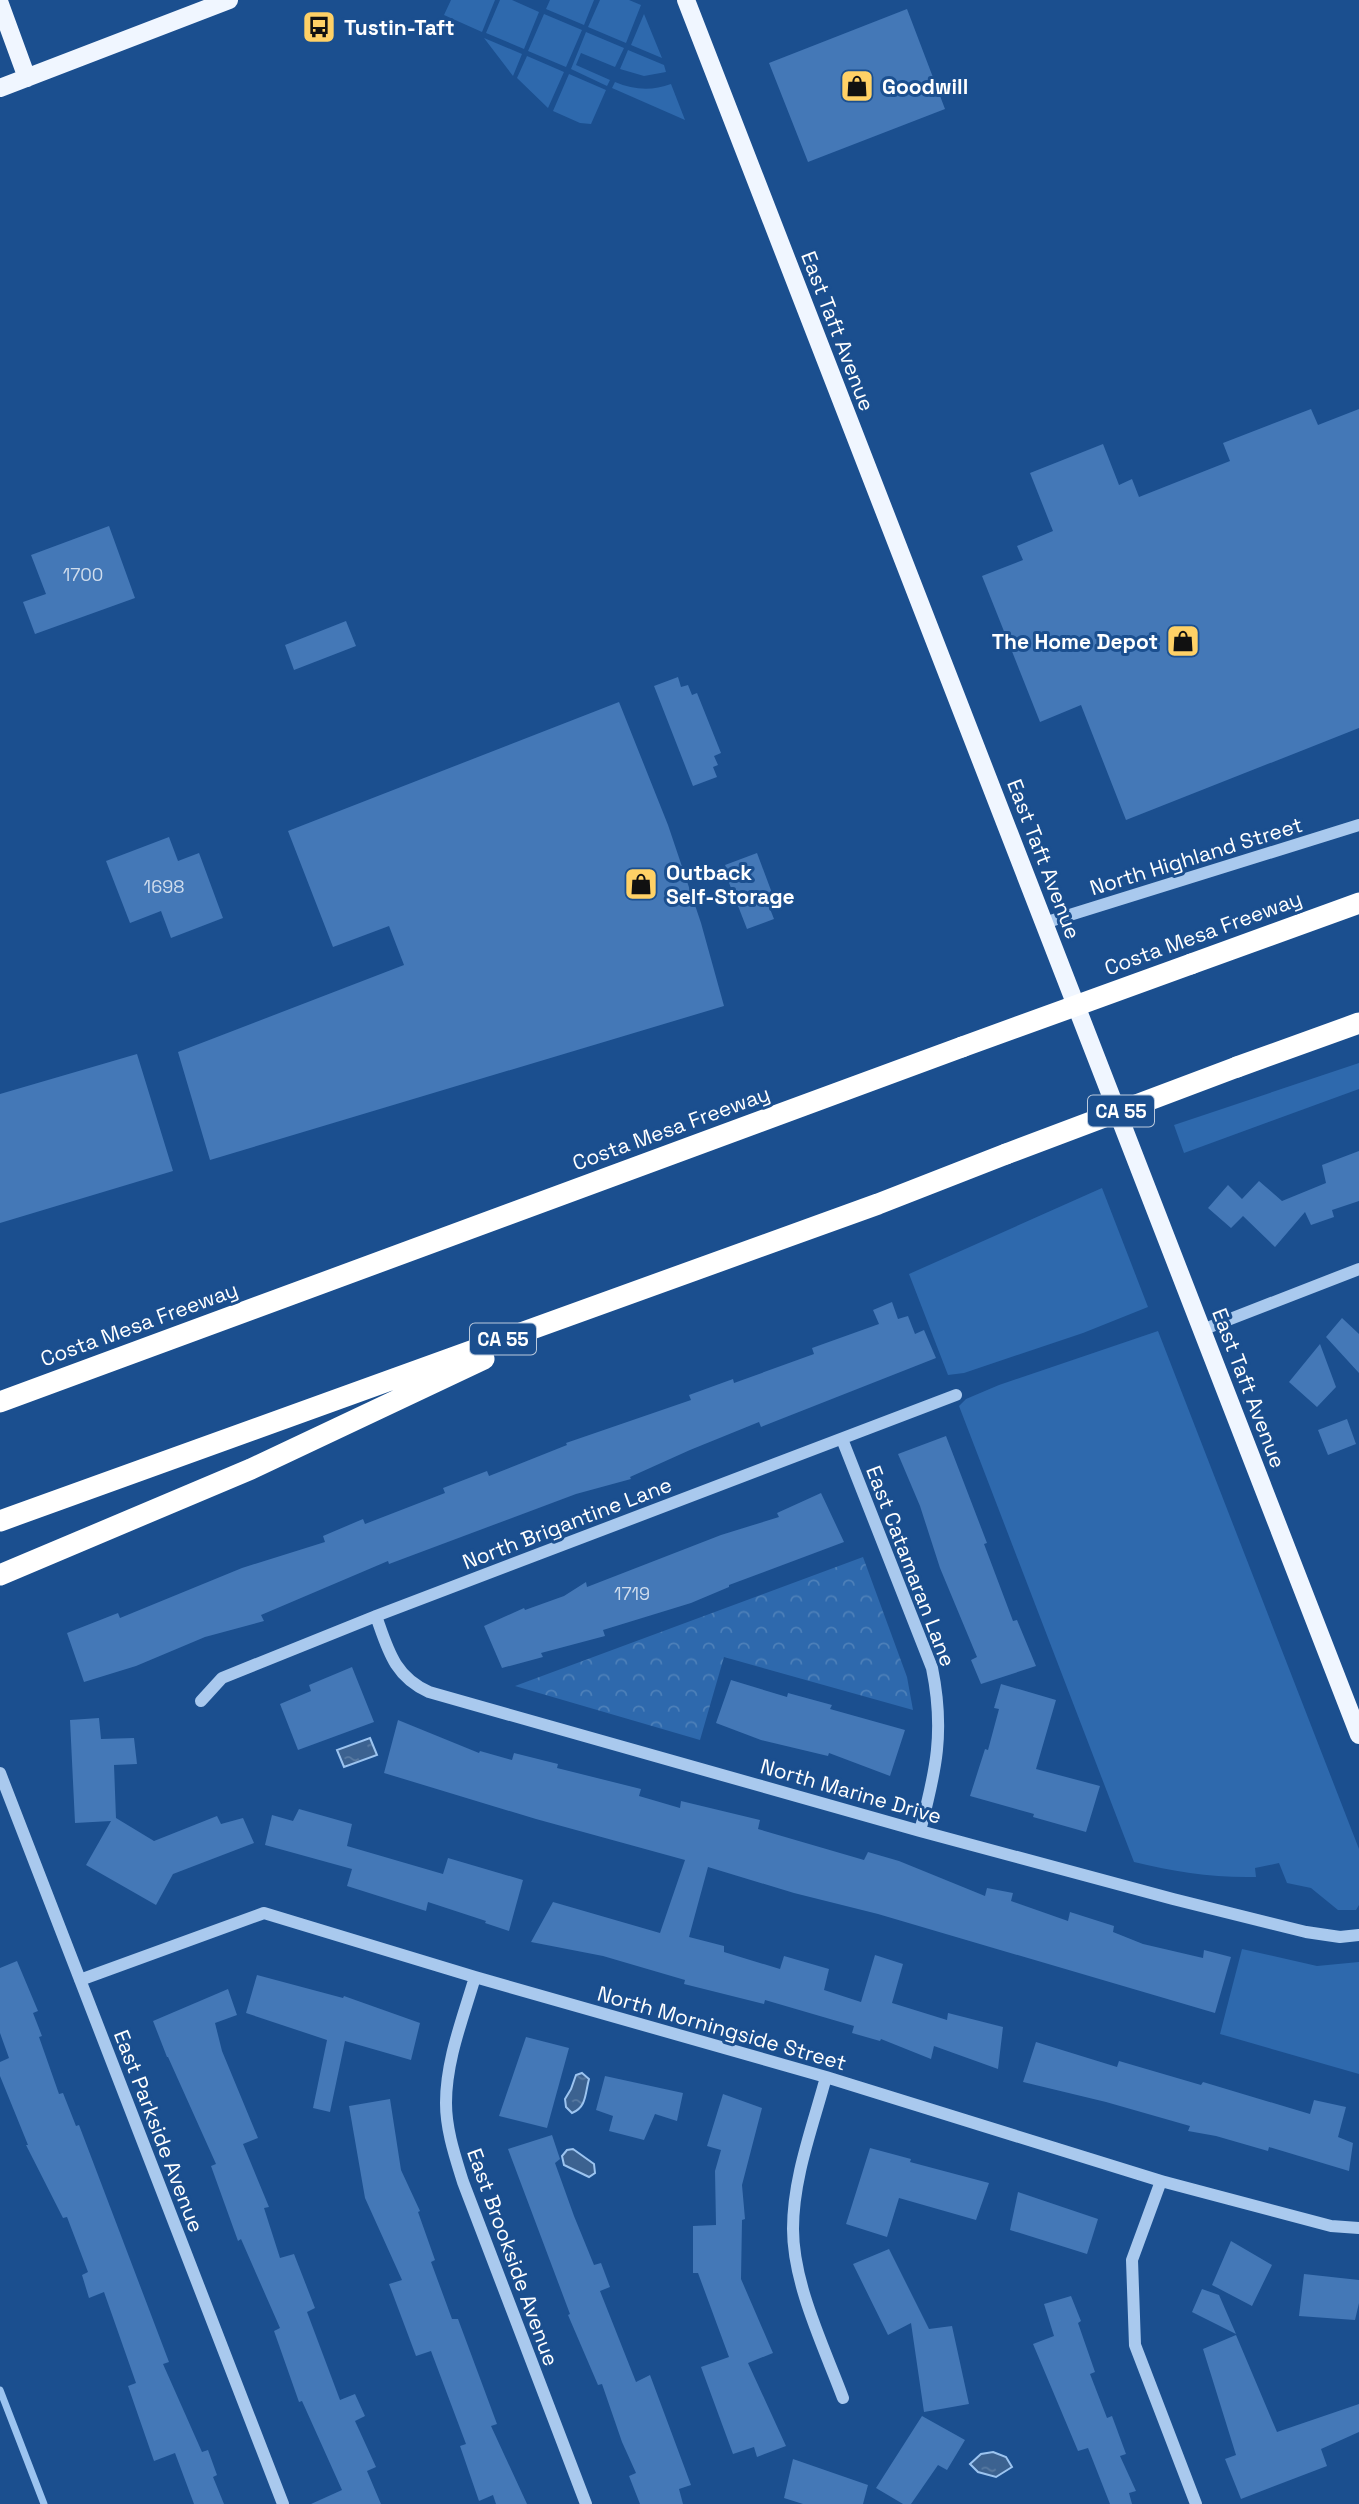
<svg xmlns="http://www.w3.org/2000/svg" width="1359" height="2504" viewBox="0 0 1359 2504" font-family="'Space Grotesk',sans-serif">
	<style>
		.green { fill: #2e69ad }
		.park { fill: url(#park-crowns) }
		.water { fill: url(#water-ripples); stroke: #9cc4f0; stroke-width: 2 }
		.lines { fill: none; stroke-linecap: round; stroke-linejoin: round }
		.stream { stroke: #9cc4f0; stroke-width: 7 }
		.building { fill: #4478b7 }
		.minor { stroke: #a9c9ee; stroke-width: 12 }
		.major { stroke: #f0f6ff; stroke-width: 18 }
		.highway { stroke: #fff; stroke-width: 21 }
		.highway-bridge { stroke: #fff; stroke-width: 21 }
		.labels { text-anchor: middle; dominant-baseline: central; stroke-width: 6; stroke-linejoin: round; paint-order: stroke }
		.number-label { font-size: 18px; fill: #d0dded }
		.shield { fill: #1b4f8f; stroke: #bbcadd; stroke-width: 2 }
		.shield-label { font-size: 19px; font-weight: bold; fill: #fff }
		.poi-label { font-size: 21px; font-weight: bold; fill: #fff; stroke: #1b4f8f; text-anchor: start }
		.street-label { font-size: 21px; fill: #fff; stroke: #1b4f8f }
	</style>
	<defs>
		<pattern id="park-crowns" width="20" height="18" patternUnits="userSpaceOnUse" patternTransform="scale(1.75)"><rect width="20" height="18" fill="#2e69ad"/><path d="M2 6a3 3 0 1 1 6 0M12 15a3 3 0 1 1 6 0" fill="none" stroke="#4d80b9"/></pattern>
		<pattern id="water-ripples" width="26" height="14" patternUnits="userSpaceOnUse" patternTransform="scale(1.75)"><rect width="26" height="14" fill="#3c6290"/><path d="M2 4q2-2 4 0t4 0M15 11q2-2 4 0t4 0" fill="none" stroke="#597aa1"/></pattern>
	</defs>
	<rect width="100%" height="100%" fill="#1b4f8f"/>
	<path class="green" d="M451 0H495L482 32 444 15Z
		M500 0H512L539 12 524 49 486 33Z
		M550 0H594L584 25 546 9Z
		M600 0H629L641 5 626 43 588 27Z
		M544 14 582 30 566 67 528 51Z
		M644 14 662 58 631 45Z
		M586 32 624 48 615 67 581 53 576 65 610 80 607 86 571 69Z
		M484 38 522 54 513 76Z
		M628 50 664 65 666 72 644 76 620 69Z
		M527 56 564 72 548 108 517 78Z
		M569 74 606 90 591 124 580 123 553 111Z
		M615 82C634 90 652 91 671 84L685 120 612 88Z
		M1359 1063V1089L1184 1153 1174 1125Z
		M1102 1188 1148 1307 1083 1333 964 1373 948 1375 909 1274Z
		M1158 1331 1359 1849V1905L1356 1910H1338L1311 1888 1287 1883 1279 1863 1255 1868 1256 1877C1213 1878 1175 1872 1134 1862L959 1406 966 1399 999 1385Z
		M1242 1949 1317 1966 1359 1962V2074L1220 2034Z"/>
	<path class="park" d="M863 1557 907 1677 913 1710 724 1657 700 1740 515 1686Z"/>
	<path class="water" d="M370 1738 377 1755 344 1767 337 1750Z
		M582 2073 589 2079C585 2093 587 2107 572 2113L566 2107 565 2099 571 2089 576 2075Z
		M573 2149 594 2164 595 2173 589 2177 564 2165 562 2156 567 2150Z
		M993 2452 1006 2457 1012 2467 996 2477 978 2472 970 2464 981 2454Z"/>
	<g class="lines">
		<path class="stream" d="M0 2390 44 2504"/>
	</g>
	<path class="building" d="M907 9 945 109 808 162 769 63Z
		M1311 409 1318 425 1359 409V728L1126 820 1081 705 1040 722 982 576 1023 560 1017 546 1053 531 1030 473 1103 444 1119 485 1132 479 1139 497 1230 461 1223 443Z
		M109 526 135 598 35 634 23 602 46 594 31 555Z
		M346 621 356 646 294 670 285 645Z
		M678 677 681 687 688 685 692 695 697 693 721 753 714 756 718 765 713 767 717 777 693 786 654 686Z
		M619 702 668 825 701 923 724 1006 210 1160 178 1052 404 965 389 926 333 947 288 831Z
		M169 837 178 861 199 853 223 918 171 938 161 911 130 923 106 861Z
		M757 853 772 893 765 896 774 919 747 929 726 875 729 874 725 865Z
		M137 1054 173 1171 0 1223V1094Z
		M1359 1151V1201L1332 1210 1334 1217 1311 1225 1305 1212 1275 1247 1243 1216 1231 1228 1208 1208 1228 1185 1242 1199 1259 1181 1282 1201 1326 1183 1322 1165Z
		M892 1302 898 1319 908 1316 915 1334 924 1330 936 1358 761 1427 759 1422 690 1450 630 1477 631 1479 576 1494 389 1564 388 1561 261 1615 264 1621 205 1637 136 1666 84 1682 67 1633 118 1613 120 1618 242 1568 325 1542 323 1536 363 1519 365 1524 445 1493 443 1488 487 1471 489 1476 567 1445 566 1443 691 1400 689 1395 733 1379 734 1383 814 1354 812 1348 879 1324 873 1310Z
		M1342 1318 1359 1334V1373L1326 1337Z
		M1320 1344 1336 1387 1317 1407 1289 1382Z
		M1347 1419 1356 1444 1328 1455 1318 1430Z
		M946 1436 987 1543 984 1544 1013 1621 1017 1620 1036 1666 981 1684 971 1660 977 1657 940 1568 920 1506 898 1454Z
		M821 1493 844 1542 729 1585V1587L691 1603 603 1630 605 1636 541 1653 543 1657 502 1668 484 1626 524 1608 525 1610 564 1596 586 1582 587 1587 721 1535 779 1517 777 1513Z
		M352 1667 374 1722 298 1750 280 1704 311 1691 309 1685Z
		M731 1680 787 1697 788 1693 832 1705 830 1709 905 1730 890 1776 829 1753 828 1756 761 1740 716 1723Z
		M1001 1684 1056 1700 1036 1769 1100 1786 1086 1832 1033 1817 1034 1814 970 1796 985 1749 988 1750 999 1709 994 1708Z
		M99 1718 101 1739 134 1738 137 1764 114 1765 116 1818 154 1841 217 1816 221 1824 243 1818 254 1843 173 1874 156 1905 86 1865 111 1821 75 1823 70 1720Z
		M398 1720 479 1753 480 1751 512 1760 514 1753 558 1764 557 1768 641 1789 639 1796 680 1808 681 1801 760 1820 758 1829 864 1860 868 1852 899 1861 985 1896 987 1888 1013 1893 1011 1901 1068 1921 1070 1912 1114 1926 1113 1932 1143 1944 1203 1958 1204 1950 1231 1957 1215 2013 878 1914 794 1893 708 1867 689 1937 724 1946V1952L780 1969 784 1956 829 1969 824 1990 861 2002 875 1955 903 1964 892 2003 947 2020 948 2013 1003 2027 998 2069 934 2046 931 2059 881 2039 880 2041 852 2033 854 2026 765 2000 764 2004 684 1984 685 1980 603 1956 531 1942 553 1902 660 1933 685 1860 536 1819 384 1773Z
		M299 1809 352 1824 347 1846 443 1874 448 1858 523 1880 509 1931 485 1923 486 1921 428 1902 426 1911 347 1886 352 1869 265 1845 272 1815 293 1821Z
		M17 1961 38 2011 33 2013 42 2036 39 2037 59 2094 63 2093 76 2126 79 2125 169 2362 163 2364 202 2452 208 2450 217 2475 213 2477 224 2504H194L175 2453 154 2461 128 2386 136 2383 104 2292 89 2298 82 2275 88 2272 67 2217 63 2218 26 2145H28L0 2076V2062L9 2058 0 2033V1968Z
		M257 1975 343 1998 344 1996 420 2023 411 2060 345 2041 330 2112 313 2108 327 2040 246 2013Z
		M228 1989 237 2015 215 2023 222 2051 258 2138 243 2144 269 2207 264 2208 280 2258 294 2254 315 2308 307 2312 340 2400 355 2394 365 2416 355 2421 376 2467 367 2471 381 2504H311L342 2490 302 2401 299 2402 274 2331 280 2328 241 2239 238 2241 211 2166 216 2164 168 2057H167L153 2021Z
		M526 2037 569 2048 547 2128 499 2116Z
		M1036 2042 1117 2067 1119 2061 1201 2085 1203 2082 1310 2114 1314 2100 1346 2107 1338 2137 1353 2143 1349 2171 1269 2147 1268 2151 1216 2136 1188 2131 1190 2126 1106 2102 1023 2082Z
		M605 2076 683 2093 677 2121 655 2114 644 2140 609 2131 613 2116 596 2110Z
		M723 2094 762 2108 742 2185 745 2219 742 2220 741 2279 773 2353 748 2363 786 2446 757 2457 754 2447 733 2454 701 2367 729 2357 698 2273H693V2226L716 2225 715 2171 721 2150 707 2146Z
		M390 2099 401 2170 420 2211 418 2212 435 2260 431 2262 452 2319H458L497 2424 491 2426 527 2504H496L493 2495 479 2501 460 2446 466 2444 431 2351 416 2356 389 2284 402 2280 365 2198 349 2106Z
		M552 2135 560 2159 555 2163 574 2216 594 2265 601 2263 610 2287 600 2291 636 2382 650 2375 691 2485 679 2489 683 2504H640L629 2476 636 2473 622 2442 602 2384 598 2385 568 2315 570 2314 508 2149Z
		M870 2148 911 2159 910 2162 989 2183 976 2220 899 2198 887 2237 846 2224Z
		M1018 2192 1098 2219 1087 2254 1010 2230Z
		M1231 2241 1272 2265 1252 2306 1212 2285Z
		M889 2249 929 2329 952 2326 969 2404 924 2412 911 2323 888 2335 853 2264Z
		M1304 2274 1359 2280V2303L1355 2320 1299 2316Z
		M1202 2289 1219 2295 1236 2334 1192 2312Z
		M1071 2296 1081 2321 1078 2323 1095 2372 1090 2374 1107 2418 1112 2416 1126 2454 1120 2456 1136 2491 1129 2493 1132 2504H1110L1088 2448 1078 2451 1033 2344 1054 2336 1044 2304Z
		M1236 2335 1277 2432 1359 2404V2432L1321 2449 1327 2466 1241 2499 1225 2459 1236 2455 1203 2349Z
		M922 2416 965 2440 947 2470 938 2465 911 2504H903L876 2488Z
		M793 2459 868 2485 863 2504H803L784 2498Z"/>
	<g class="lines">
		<path class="minor" d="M1044 923 1359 825
			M1202 1330 1359 1269
			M842 1439 932 1668C945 1731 936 1771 920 1831
			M376 1616C388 1650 394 1676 429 1692L920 1831 1173 1899 1306 1932 1340 1937 1359 1935
			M201 1701 222 1678 376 1616 956 1395
			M0 1773 283 2504
			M475 1977C463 2018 446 2060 446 2103 446 2130 455 2156 463 2182L586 2504
			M80 1980 264 1913 475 1977 826 2077 1161 2181 1331 2226 1359 2228
			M826 2077C813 2126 793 2177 793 2229 793 2284 824 2347 843 2398
			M1161 2181 1132 2260 1135 2345 1196 2504"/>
		<path class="major" d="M686 0 1359 1735
			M0 4 27 78
			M0 88 229 0"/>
		<path class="highway" d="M1191 964 1359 903
			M1237 1067 1359 1023
			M0 1402 962 1047
			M0 1521 878 1204 1006 1154
			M0 1575 251 1469 484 1359"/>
		<path class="highway-bridge" d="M962 1047 1191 964
			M1006 1154 1237 1067"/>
	</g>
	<defs>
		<symbol id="bus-square" viewBox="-11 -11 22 22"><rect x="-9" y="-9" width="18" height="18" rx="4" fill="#ffd166" stroke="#1b4f8f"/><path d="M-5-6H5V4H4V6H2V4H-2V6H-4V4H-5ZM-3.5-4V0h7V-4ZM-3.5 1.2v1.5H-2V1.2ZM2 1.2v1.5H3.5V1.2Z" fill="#111"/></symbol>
		<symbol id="shop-square" viewBox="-11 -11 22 22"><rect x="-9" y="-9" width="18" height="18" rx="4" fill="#ffd166" stroke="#1b4f8f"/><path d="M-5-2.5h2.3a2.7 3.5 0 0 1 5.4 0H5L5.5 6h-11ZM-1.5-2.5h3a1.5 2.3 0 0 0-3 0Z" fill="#111"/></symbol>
	</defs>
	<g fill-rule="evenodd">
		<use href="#bus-square" x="300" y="8" width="38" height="38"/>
		<use href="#shop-square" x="838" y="67" width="38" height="38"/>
		<use href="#shop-square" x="1164" y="622" width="38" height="38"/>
		<use href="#shop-square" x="622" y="865" width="38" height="38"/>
	</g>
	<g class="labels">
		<g class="number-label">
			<text x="83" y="574">1700</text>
			<text x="164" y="886">1698</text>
			<text x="632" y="1593">1719</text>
		</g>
		<g class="shield">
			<rect x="1088" y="1095.5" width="66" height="31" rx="5"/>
			<rect x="470" y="1323.5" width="66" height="31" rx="5"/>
		</g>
		<g class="shield-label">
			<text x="1121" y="1111">CA 55</text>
			<text x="503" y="1339">CA 55</text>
		</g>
		<g class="poi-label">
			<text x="344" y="27">Tustin-Taft</text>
			<text x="882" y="86">Goodwill</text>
			<text x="1158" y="641" text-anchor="end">The Home Depot</text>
			<text x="666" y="872">Outback<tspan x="666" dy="24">Self-Storage</tspan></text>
		</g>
		<g class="street-label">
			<text transform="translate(838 331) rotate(69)">East Taft Avenue</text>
			<text transform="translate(1196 856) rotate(-17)">North Highland Street</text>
			<text transform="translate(1044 859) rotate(69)">East Taft Avenue</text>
			<text transform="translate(1203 933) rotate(-20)">Costa Mesa Freeway</text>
			<text transform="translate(671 1128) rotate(-20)">Costa Mesa Freeway</text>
			<text transform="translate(139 1324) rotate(-20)">Costa Mesa Freeway</text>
			<text transform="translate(1249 1388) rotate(69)">East Taft Avenue</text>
			<text transform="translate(567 1523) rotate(-21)">North Brigantine Lane</text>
			<text transform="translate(911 1566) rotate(69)">East Catamaran Lane</text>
			<text transform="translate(851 1791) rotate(16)">North Marine Drive</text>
			<text transform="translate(722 2028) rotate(16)">North Morningside Street</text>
			<text transform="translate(159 2131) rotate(69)">East Parkside Avenue</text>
			<text transform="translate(513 2257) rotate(70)">East Brookside Avenue</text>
		</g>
	</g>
</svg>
